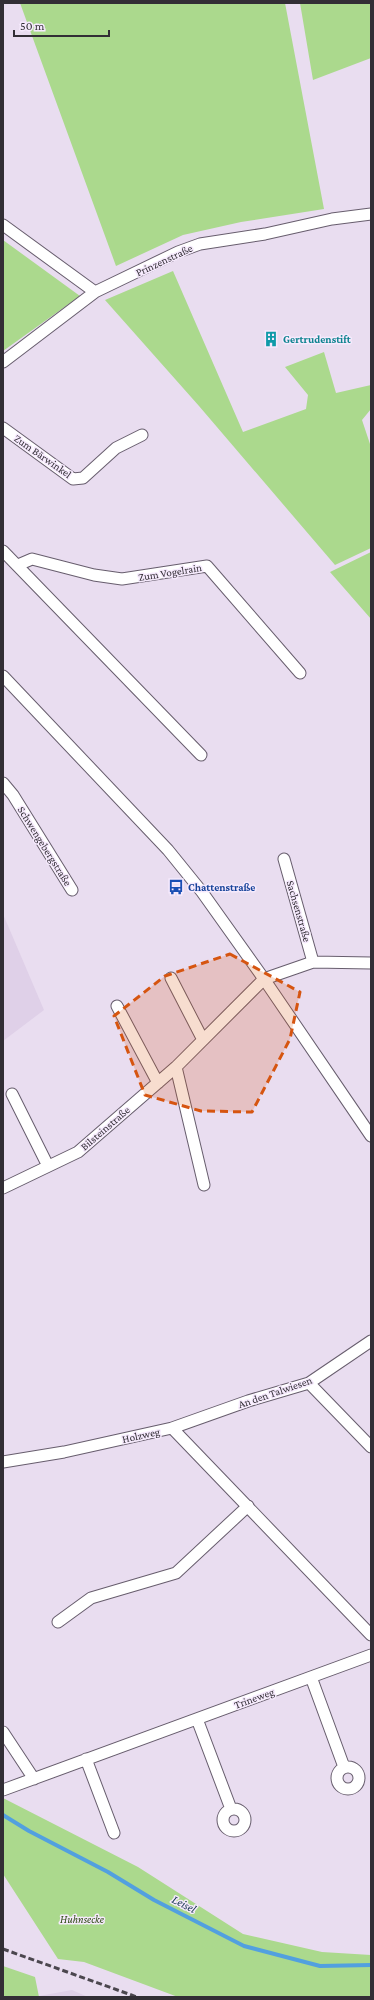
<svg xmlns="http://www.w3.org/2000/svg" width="374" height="2000" viewBox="0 0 374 2000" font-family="'Crimson Pro',serif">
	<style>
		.built { fill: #dfd0e8 }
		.green { fill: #abd98d }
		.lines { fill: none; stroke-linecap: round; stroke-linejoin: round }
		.stream { stroke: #52a0df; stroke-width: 4 }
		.street-casing { stroke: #675d6d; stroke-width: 13 }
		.street { stroke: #fff; stroke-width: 11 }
		.rail { stroke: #4b464e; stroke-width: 3; stroke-dasharray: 6 3; stroke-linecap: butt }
		.marked { fill: #d65510; fill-opacity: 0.2; stroke: #d65510; stroke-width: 3; stroke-dasharray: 8 5; stroke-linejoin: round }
		.labels { text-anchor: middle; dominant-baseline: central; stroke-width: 3; stroke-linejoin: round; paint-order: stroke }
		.street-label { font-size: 11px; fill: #322e35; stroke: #f6eafd }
		.culture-label { font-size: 11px; font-weight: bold; fill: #0d838f; stroke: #f6eafd; text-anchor: start }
		.transit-label { font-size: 11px; font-weight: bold; fill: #164399; stroke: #f6eafd; text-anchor: start }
		.park-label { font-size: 11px; font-style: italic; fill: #29470e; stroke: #f6eafd }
		.water-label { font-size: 12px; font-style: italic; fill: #0d2f48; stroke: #f6eafd }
	</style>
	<rect width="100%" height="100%" fill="#e9ddf0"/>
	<path class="built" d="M3 914 44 1010 3 1041Z
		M72 1990 88 1997H38L39 1996Z"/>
	<path class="green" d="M20 3H285L324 209 241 222 183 235 116 266Z
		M300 3H371V58L313 80Z
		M3 240 80 296 3 351Z
		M173 271 243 432 306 409 308 395 285 367 324 352 336 393 371 385V409L362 420 371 447V548L335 565 199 406 105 300Z
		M371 552V619L330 572Z
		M3 1798 138 1867 243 1934 322 1952 371 1955V1997H178L84 1962 58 1959 3 1874Z
		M3 1966 35 1977 39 1997H3Z"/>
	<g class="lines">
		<path class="stream" d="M3 1815 29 1831 108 1872 154 1900 244 1946 320 1966 371 1965"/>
		<defs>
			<path id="street" d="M3 225 95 292 178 252 200 244 265 234 332 219 371 214
				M3 362 95 292
				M3 428 73 479 83 478 116 448 142 435
				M3 551 201 755
				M18 565 32 559 94 575 122 579 207 566 300 673
				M3 676 168 850 202 892 264 979 371 1136
				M3 783 13 795 72 890
				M284 859 313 962
				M171 978 203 1040
				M117 1006 158 1083
				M176 1067 204 1185
				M12 1094 48 1166
				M3 1188 78 1152 176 1067 264 979 313 962 371 963
				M309 1383 371 1447
				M172 1428 248 1401 309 1383 371 1341
				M3 1462 64 1452 172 1428 371 1635
				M58 1622 91 1598 176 1573 248 1506
				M311 1677 344 1767
				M197 1719 231 1809
				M3 1732 34 1779
				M86 1759 114 1833
				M337 1778a11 11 0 1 1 22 0a11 11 0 1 1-22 0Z
				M3 1790 371 1655
				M223 1820a11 11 0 1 1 22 0a11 11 0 1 1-22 0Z"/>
		</defs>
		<use href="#street" class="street-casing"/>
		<use href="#street" class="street"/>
		<path class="rail" d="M3 1949 137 1997"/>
	</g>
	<path class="marked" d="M230 954 300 992 290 1039 252 1112 201 1111 145 1095 114 1016 165 976Z"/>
	<defs>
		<symbol id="building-bare" viewBox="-9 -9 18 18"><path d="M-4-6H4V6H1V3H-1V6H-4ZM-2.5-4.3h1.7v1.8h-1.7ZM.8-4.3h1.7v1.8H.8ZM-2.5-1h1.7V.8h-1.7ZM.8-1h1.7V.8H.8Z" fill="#0f9aa8" stroke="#f6eafd" stroke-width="2.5" paint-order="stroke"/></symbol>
		<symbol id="bus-bare" viewBox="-9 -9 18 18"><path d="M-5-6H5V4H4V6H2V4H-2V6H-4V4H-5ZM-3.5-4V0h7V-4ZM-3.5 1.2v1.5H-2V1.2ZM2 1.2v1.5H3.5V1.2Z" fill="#1a4fb4" stroke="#f6eafd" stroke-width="2.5" paint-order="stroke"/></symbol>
	</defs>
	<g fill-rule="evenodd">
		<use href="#building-bare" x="260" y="328" width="22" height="22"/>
		<use href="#bus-bare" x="165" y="876" width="22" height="22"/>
	</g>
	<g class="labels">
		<g class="street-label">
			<text transform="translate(164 260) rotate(-25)">Prinzenstraße</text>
			<text transform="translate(43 456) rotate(35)">Zum Bärwinkel</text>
			<text transform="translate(170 572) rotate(-9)">Zum Vogelrain</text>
			<text transform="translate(45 846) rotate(58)">Schwengebergstraße</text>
			<text transform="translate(299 911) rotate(74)">Sachsenstraße</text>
			<text transform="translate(105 1128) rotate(-41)">Bilsteinstraße</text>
			<text transform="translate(275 1392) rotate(-19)">An den Talwiesen</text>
			<text transform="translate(141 1435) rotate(-12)">Holzweg</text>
			<text transform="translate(254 1698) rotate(-20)">Trineweg</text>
		</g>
		<g class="culture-label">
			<text x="283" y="339">Gertrudenstift</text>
		</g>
		<g class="transit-label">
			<text x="188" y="887">Chattenstraße</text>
		</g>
		<g class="park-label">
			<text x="82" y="1919">Huhnsecke</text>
		</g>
		<g class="water-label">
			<text transform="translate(184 1904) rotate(27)">Leisel</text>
		</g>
	</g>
	<rect width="374" height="2000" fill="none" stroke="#322e35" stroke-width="8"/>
	<path d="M14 30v6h95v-6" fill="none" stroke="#322e35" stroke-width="2"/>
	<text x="20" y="30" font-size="12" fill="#322e35" stroke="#f6eafd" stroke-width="3" paint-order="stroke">50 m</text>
</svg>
